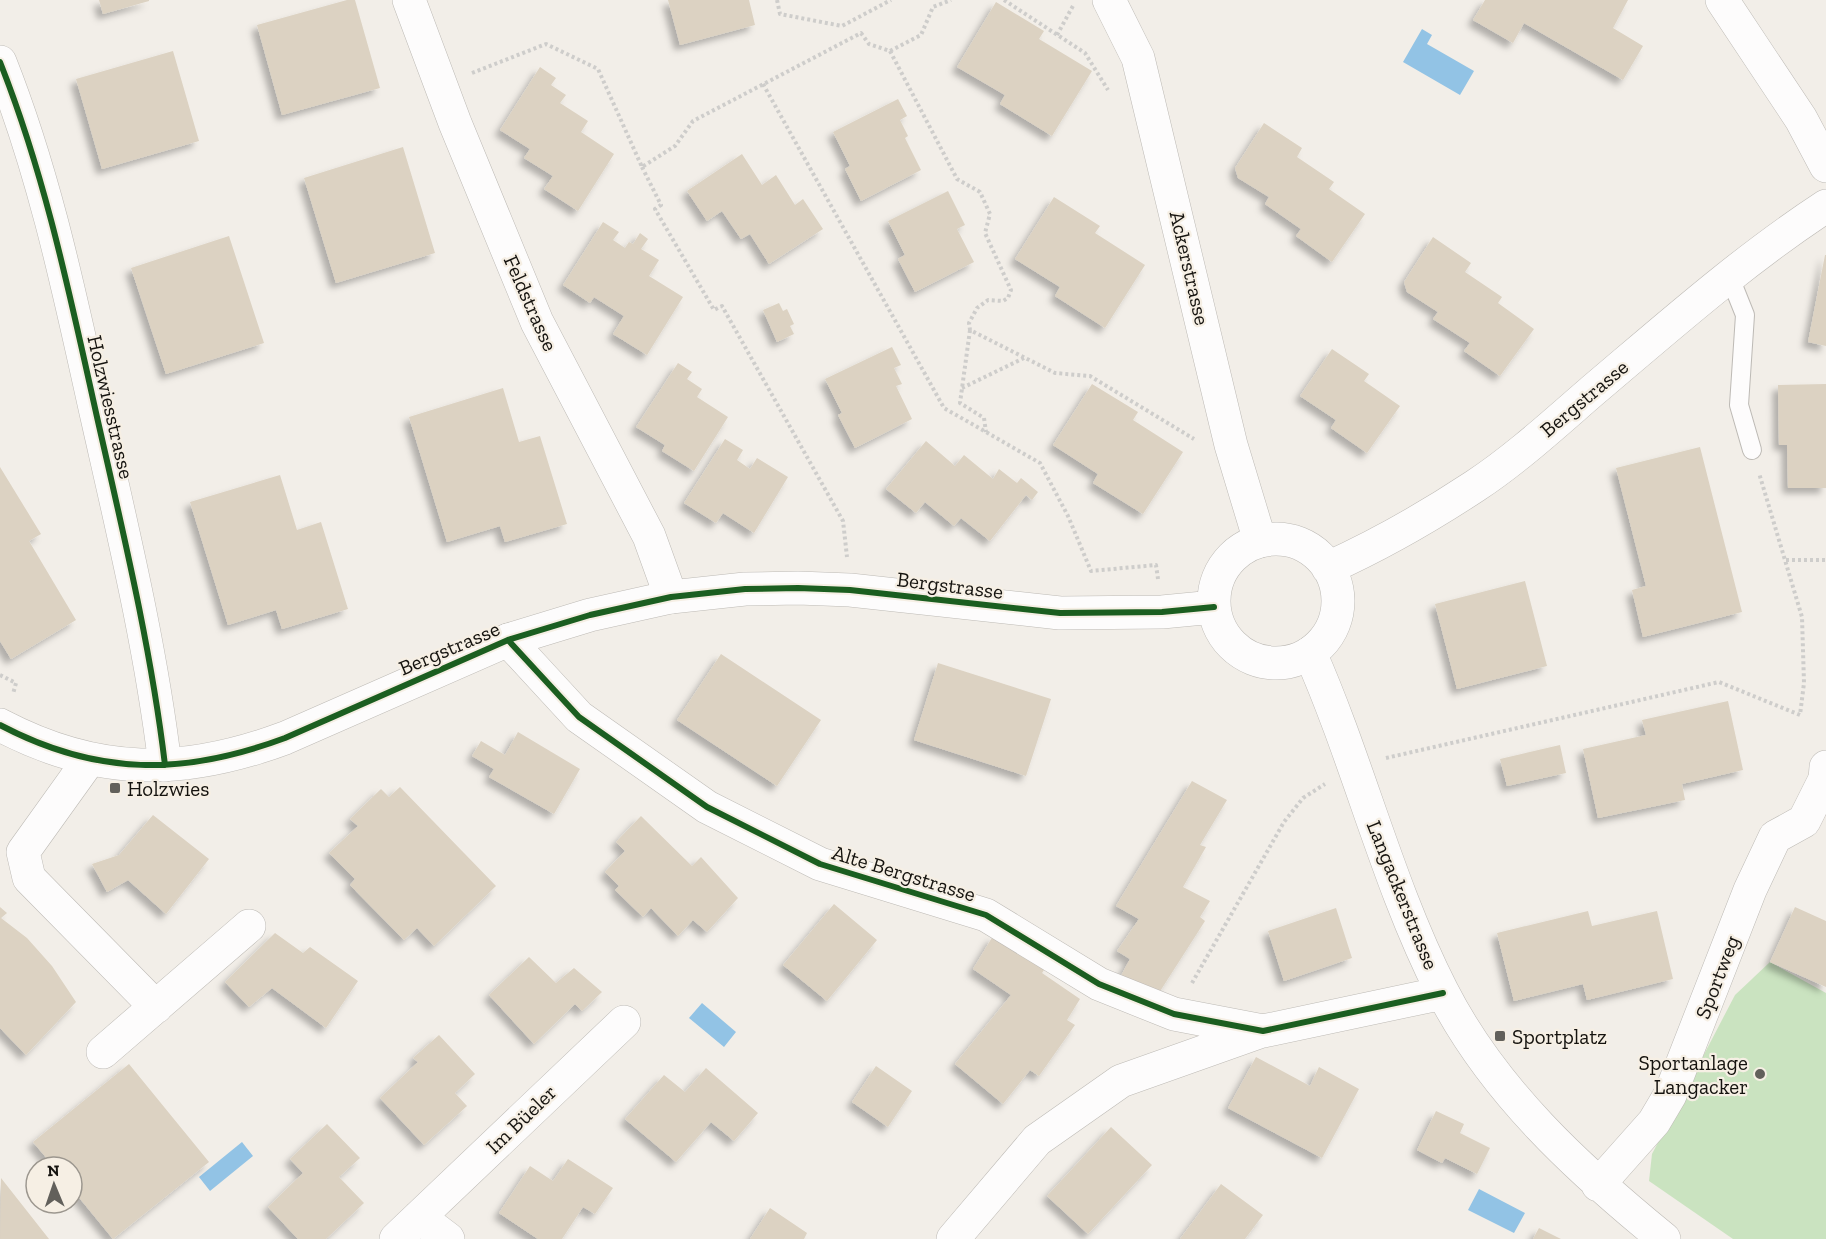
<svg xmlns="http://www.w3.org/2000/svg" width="1826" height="1239" viewBox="0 0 1826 1239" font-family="'Zilla Slab',serif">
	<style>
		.green { fill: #cae3c0 }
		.water { fill: #92c3e5 }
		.building { fill: #dcd2c2; filter: url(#shadow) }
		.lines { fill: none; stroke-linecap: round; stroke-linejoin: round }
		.lane-casing { stroke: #bdbab5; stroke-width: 20 }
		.street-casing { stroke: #bdbab5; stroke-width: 34 }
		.secondary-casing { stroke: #bdbab5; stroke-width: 34 }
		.path { stroke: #cecdcb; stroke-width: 4; stroke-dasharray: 3 3; stroke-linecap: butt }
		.lane { stroke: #fdfcfc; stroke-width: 18 }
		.street { stroke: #fdfcfc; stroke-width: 33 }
		.secondary { stroke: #fdfcfc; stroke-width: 33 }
		.cycleway-casing { stroke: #f6efe4; stroke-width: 10 }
		.cycleway { stroke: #1b5e20; stroke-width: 6 }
		.poi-dot { fill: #62605b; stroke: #f6efe4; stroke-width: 2 }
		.labels { text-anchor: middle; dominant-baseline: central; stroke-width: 4.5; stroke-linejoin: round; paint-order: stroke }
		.street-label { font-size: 21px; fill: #15130f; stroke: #f6efe4 }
		.poi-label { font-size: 21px; fill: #15130f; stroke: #f6efe4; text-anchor: start }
	</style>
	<defs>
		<filter id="shadow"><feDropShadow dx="-5.5" dy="5.5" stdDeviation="3" flood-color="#0004"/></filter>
	</defs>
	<rect width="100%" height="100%" fill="#f2eee8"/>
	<path class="green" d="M1770 962 1826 993V1239H1733L1649 1181 1652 1154 1735 995Z"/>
	<path class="water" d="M1422 29 1432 35 1427 44 1474 71 1460 95 1403 62Z
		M702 1003 736 1032 724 1047 689 1018Z
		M242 1142 253 1156 210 1191 199 1177Z
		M1479 1189 1525 1213 1514 1233 1468 1210Z"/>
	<path class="building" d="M99 0H149V1L103 14Z
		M347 0H355L380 88 282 115 257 25Z
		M668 0H749L755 25 680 45Z
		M1485 0H1628L1613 28 1643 46 1623 80 1524 23 1513 43 1473 20Z
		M996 2 1044 31 1039 39 1092 71 1052 136 1000 104 1005 95 957 67Z
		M173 51 199 141 102 169 76 79Z
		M540 67 556 78 551 85 566 95 560 103 588 121 581 132 614 154 578 211 544 189 553 176 524 158 530 149 500 130Z
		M898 99 907 116 900 120 908 136 905 138 921 170 861 201 845 169 850 166 833 132Z
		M1264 123 1302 148 1297 157 1334 182 1329 189 1365 214 1332 262 1296 236 1301 229 1265 204 1269 197 1238 178 1235 168Z
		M403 147 435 253 336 283 304 178Z
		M742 154 762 185 776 175 795 205 803 199 823 229 769 264 750 234 741 239 722 211 707 221 687 191Z
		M948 191 965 225 957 229 974 262 915 292 898 259 905 255 888 221Z
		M1054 197 1100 226 1095 233 1145 265 1105 328 1055 296 1060 287 1015 259Z
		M603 222 619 232 613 240 625 248 629 242 633 244 640 233 648 239 641 249 659 260 649 276 683 297 647 355 613 334 624 316 594 297 590 303 563 285Z
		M229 236 264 343 166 374 131 268Z
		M1433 237 1471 263 1465 272 1502 297 1498 303 1534 329 1500 376 1464 351 1470 343 1433 319 1438 312 1407 292 1404 282Z
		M1825 255H1826V346L1808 342Z
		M779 303 783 311 787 309 794 324 790 326 794 334 777 342 763 310Z
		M892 347 901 365 894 368 902 384 896 386 912 419 855 448 838 415 842 413 825 379Z
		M1332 349 1369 374 1364 381 1400 406 1367 453 1331 428 1336 420 1300 396Z
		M678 363 692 372 687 379 702 389 697 397 728 417 694 471 662 451 665 445 636 427Z
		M1092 384 1138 412 1133 420 1183 452 1143 514 1093 483 1098 474 1053 445Z
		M1826 384V488H1788L1787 445H1779L1778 385Z
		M503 388 519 442 540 436 567 524 505 542 500 526 447 542 409 417Z
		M725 439 743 450 737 460 750 469 757 458 788 477 754 533 723 513 716 523 684 503Z
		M926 441 955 466 964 455 993 479 999 469 1017 483 1021 478 1038 492 1032 500 1026 495 990 541 961 518 954 526 925 502 916 513 886 489Z
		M1700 447 1742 612 1643 637 1632 590 1646 586 1616 468Z
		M0 467 41 534 29 541 76 620 11 659 0 641Z
		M280 475 297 530 321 522 348 609 282 629 276 610 228 625 190 502Z
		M1525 581 1547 666 1457 689 1435 604Z
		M721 654 821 720 777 786 677 720Z
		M938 663 1051 699 1026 776 914 740Z
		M1728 701 1743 770 1682 784 1685 800 1598 818 1583 749 1646 735 1642 720Z
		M518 732 580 769 554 814 489 777 494 769 472 756 481 741 505 755Z
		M1560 745 1566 773 1507 786 1500 759Z
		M1192 781 1227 800 1200 845 1206 847 1183 887 1210 901 1200 917 1205 921 1157 996 1117 983 1130 959 1117 951 1139 919 1116 906Z
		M400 787 496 886 434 946 417 928 404 940 350 885 355 879 329 853 358 826 350 819 381 789 389 797Z
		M153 815 209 859 166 914 128 880 107 892 92 864 119 855Z
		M641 816 692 866 701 857 738 898 707 932 693 920 678 936 651 908 643 917 615 890 619 886 605 872 625 851 616 842Z
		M834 904 877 940 827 1001 783 965Z
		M0 907 7 913 1 918 27 938 52 966 76 1002 26 1055 0 1028Z
		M1795 907 1826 921V987L1770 962Z
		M1336 908 1352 958 1284 981 1268 931Z
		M1588 911 1592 926 1657 911 1673 979 1587 1000 1583 984 1514 1001 1497 933Z
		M275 933 303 953 310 947 358 981 326 1028 272 988 249 1007 225 982Z
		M993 936 1046 967 1042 973 1080 999 1067 1020 1075 1025 1039 1076 1030 1070 1003 1104 955 1064 1011 995 973 969Z
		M529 957 556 983 574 968 602 992 582 1011 575 1004 534 1044 489 995Z
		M439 1035 475 1074 455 1093 467 1106 424 1145 380 1098 418 1062 413 1058Z
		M1256 1057 1310 1086 1319 1067 1359 1089 1322 1158 1228 1108Z
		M129 1064 209 1162 113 1239 72 1189V1167H54L33 1142Z
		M876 1066 912 1091 888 1127 852 1102Z
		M706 1068 758 1113 734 1141 711 1122 676 1162 625 1119 664 1075 685 1092Z
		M1436 1111 1464 1124 1460 1133 1490 1148 1477 1174 1445 1158 1442 1163 1417 1150Z
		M327 1124 360 1158 339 1177 364 1203 326 1239H298L268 1207 303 1173 290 1159Z
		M1111 1127 1152 1165 1088 1234 1047 1196Z
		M568 1159 613 1188 595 1214 583 1207 562 1239H538L499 1213 530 1166 553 1181Z
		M1 1178 49 1239H0Z
		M1221 1184 1263 1215 1245 1239H1180Z
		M770 1208 807 1233 804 1239H750Z
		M1539 1228 1561 1239H1533Z"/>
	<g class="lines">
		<defs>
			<path id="lane" d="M1729 275 1745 315 1739 405 1752 450"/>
			<path id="street" d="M409 0 455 123 537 322 649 536 671 597
				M1109 0 1138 58 1231 445 1260 541
				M1722 0 1801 119 1826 166
				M0 62C46 178 70 296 97 417 123 532 151 648 165 765
				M508 640 579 717 707 807 820 864 986 915 1099 984 1174 1014 1263 1031 1443 993
				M1310 653C1359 764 1387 883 1442 991 1493 1091 1578 1169 1664 1239
				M89 760 23 852 29 878 156 1007
				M103 1052 249 926
				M1598 1185 1654 1122 1670 1095 1750 890 1775 837 1804 821 1825 779 1826 767
				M419 1217 448 1239
				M396 1239 624 1022
				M953 1239 1037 1140 1121 1081 1262 1031"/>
			<path id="secondary" d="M1214 601a62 62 0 1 1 124 0a62 62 0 1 1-124 0Z
				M1328 568C1379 545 1428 517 1475 486 1516 459 1554 424 1591 392 1668 327 1742 261 1826 206
				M0 725C97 776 183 776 285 738L508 640 590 615 671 597 745 589 798 588 850 590 1060 613 1162 612 1214 607"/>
		</defs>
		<use href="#lane" class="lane-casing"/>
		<use href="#street" class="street-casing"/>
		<use href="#secondary" class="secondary-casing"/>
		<path class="path" d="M777 0 780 14 842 26 891 0
			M1004 0 1085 53 1108 90
			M1057 35 1074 4
			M890 51 957 179 980 192 990 214 985 233 1011 290 1008 298 1003 301 988 300 977 308 969 323 970 330 1055 373 1090 376 1194 439
			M472 73 546 44 598 69 642 167 675 146 693 121 861 33 869 44 890 51 921 35 933 7 951 0
			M763 84 944 408 1040 463 1068 516 1091 571 1156 565 1158 579
			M642 167 661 205 655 209 714 310 722 306 843 521 847 557
			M970 330 960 403 984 418 986 432
			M962 388 1024 358
			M1786 560H1826
			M0 675 16 683 13 694
			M1386 758 1719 682 1800 715 1804 683 1802 617 1759 473
			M1192 983 1284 822 1303 798 1325 784"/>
		<use href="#lane" class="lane"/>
		<use href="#street" class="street"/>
		<use href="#secondary" class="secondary"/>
		<defs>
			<path id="cycleway" d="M0 62C46 178 70 296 97 417 123 532 151 648 165 765
				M508 640 579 717 707 807 820 864 986 915 1099 984 1174 1014 1263 1031 1443 993
				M0 725C97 776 183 776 285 738L508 640 590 615 671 597 745 589 798 588 850 590 1060 613 1162 612 1214 607"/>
		</defs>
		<use href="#cycleway" class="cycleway-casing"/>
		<use href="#cycleway" class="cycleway"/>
	</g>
	<g class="poi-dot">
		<rect x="109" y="782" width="12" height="12" rx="3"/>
		<rect x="1494" y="1030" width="12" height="12" rx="3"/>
		<circle cx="1760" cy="1074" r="6"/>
	</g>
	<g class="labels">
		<g class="street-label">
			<text transform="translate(1190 268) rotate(77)">Ackerstrasse</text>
			<text transform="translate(531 303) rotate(66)">Feldstrasse</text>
			<text transform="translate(1584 398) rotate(-40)">Bergstrasse</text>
			<text transform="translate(111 407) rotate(77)">Holzwiesstrasse</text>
			<text transform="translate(950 585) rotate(7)">Bergstrasse</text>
			<text transform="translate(449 648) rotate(-23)">Bergstrasse</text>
			<text transform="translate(904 873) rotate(17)">Alte Bergstrasse</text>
			<text transform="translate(1403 895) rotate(68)">Langackerstrasse</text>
			<text transform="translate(1717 977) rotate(-69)">Sportweg</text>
			<text transform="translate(521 1119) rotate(-44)">Im Büeler</text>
		</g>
		<g class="poi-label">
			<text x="127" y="788">Holzwies</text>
			<text x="1512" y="1036">Sportplatz</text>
			<text x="1748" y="1062" text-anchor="end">Sportanlage<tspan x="1748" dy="24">Langacker</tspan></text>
		</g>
	</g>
	<g transform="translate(54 1185) rotate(358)"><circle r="28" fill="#f6efe4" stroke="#9c978f" stroke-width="1.5"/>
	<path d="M0-4.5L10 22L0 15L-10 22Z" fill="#62605b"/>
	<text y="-9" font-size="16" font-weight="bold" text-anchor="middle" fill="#15130f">N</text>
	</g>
</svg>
